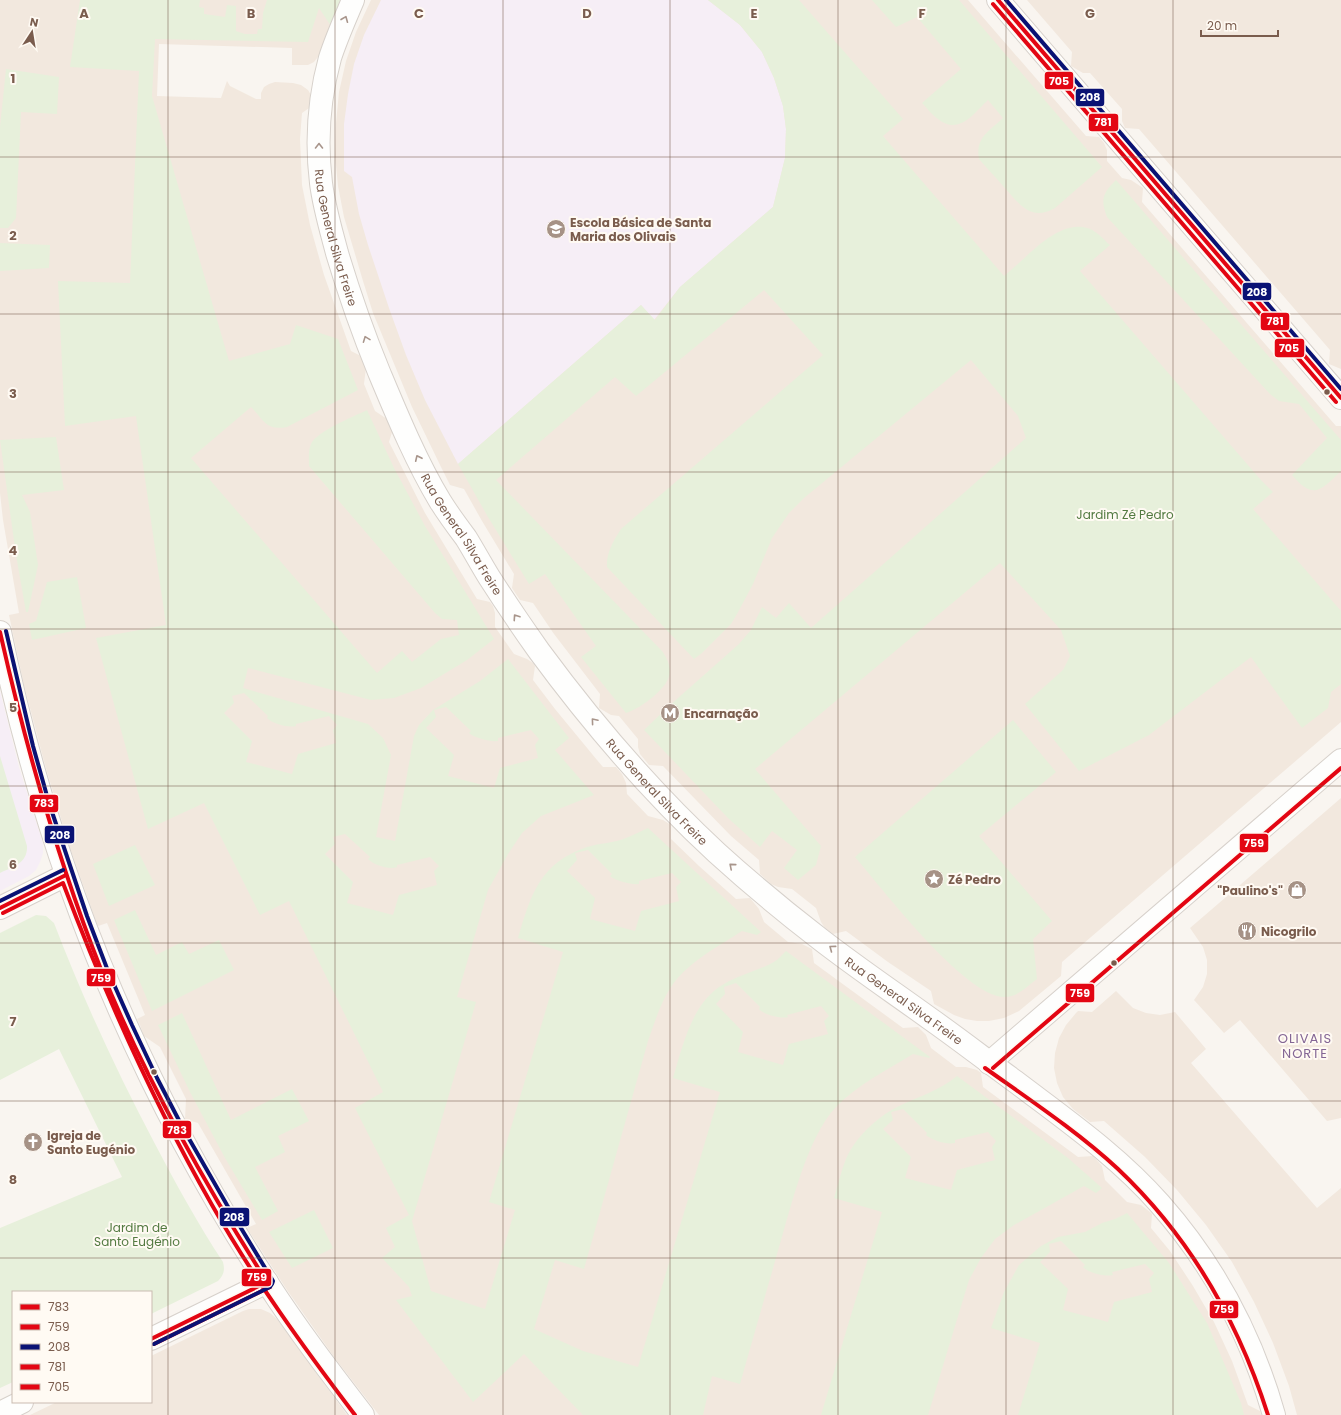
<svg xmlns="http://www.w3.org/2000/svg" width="1341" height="1415" viewBox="0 0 1341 1415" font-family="Poppins,sans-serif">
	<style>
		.residential { fill: #f2e8de }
		.education { fill: #f6eef6 }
		.green { fill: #e7f0db; fill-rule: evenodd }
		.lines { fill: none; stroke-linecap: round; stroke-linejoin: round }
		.tertiary-casing { stroke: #d7d1cb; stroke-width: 24 }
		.tertiary { stroke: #fefefd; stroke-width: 22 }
		.bus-1-casing { stroke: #fffaf3; stroke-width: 7 }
		.bus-2-casing { stroke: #fffaf3; stroke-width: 7 }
		.bus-3-casing { stroke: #fffaf3; stroke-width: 7 }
		.bus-4-casing { stroke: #fffaf3; stroke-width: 7 }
		.bus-5-casing { stroke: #fffaf3; stroke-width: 7 }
		.bus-1 { stroke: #e30613; stroke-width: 4 }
		.bus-2 { stroke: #e30613; stroke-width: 4 }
		.bus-3 { stroke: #0a1274; stroke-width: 4 }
		.bus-4 { stroke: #e30613; stroke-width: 4 }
		.bus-5 { stroke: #e30613; stroke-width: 4 }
		.oneway { stroke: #a8958b }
		.grid { fill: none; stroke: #7a5c4d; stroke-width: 1; stroke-opacity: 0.55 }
		.bus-dot { fill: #7a5c4d; stroke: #fffaf3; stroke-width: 1.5 }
		.labels { text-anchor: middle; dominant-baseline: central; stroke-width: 4; stroke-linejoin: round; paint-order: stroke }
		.poi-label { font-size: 12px; font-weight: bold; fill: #7a5c4d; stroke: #fffaf3; text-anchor: start }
		.street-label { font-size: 12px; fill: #7a5c4d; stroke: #fffaf3 }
		.park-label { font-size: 12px; fill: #537a41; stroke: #fffaf3 }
		.neighbourhood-label { font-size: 13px; letter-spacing: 1px; fill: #846695; stroke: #fffaf3 }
		.grid-label { font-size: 13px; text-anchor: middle; font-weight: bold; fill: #7a5c4d; stroke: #fffaf3; stroke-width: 4; stroke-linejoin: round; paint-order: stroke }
		.line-badge { stroke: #fffaf3; stroke-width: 1.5 }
		.badge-label { font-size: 11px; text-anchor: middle; font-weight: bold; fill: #fff }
	</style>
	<rect width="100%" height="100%" fill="#f9f5f0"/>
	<path class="residential" d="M0 0H342L321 53 314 62 308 65H292V48L159 44 157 96 221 98 227 81 230 86 256 99H261V93L264 87 269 84 275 82 293 83 301 85 308 90 311 95 312 106 302 113 300 139 302 185 310 225 324 275 351 351 363 357 366 368 364 384 375 411 387 419 393 429 389 442 425 513 477 599 490 602 493 606 495 613V627L514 654 527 659 533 663 535 666 533 680 555 709 597 760 603 767H616L622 774 626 783 627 794 648 816 663 820 671 825V839L699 866 736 899 750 898 759 909 764 922 788 942 802 944 812 949 814 963 903 1028 918 1027 926 1035 931 1048 956 1067H966L977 1070 981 1073 983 1087 1078 1157 1093 1156 1102 1166 1105 1180 1127 1202 1141 1205 1150 1212 1152 1214 1151 1228 1170 1251 1193 1286 1214 1322 1232 1361 1248 1405 1260 1411 1261 1415H379L334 1357 287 1290 247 1228 256 1224 198 1123 185 1119 186 1099 160 1047 144 1036 140 1025 137 1019 145 1015 107 923 98 926 97 924 69 845 45 765 24 685 9 615 19 613 3 520 0 493Z
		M371 0H968L1086 136 1099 137 1104 143 1107 150V161L1122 178 1131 180 1143 188 1142 202 1336 426H1341V722L1062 962 1061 976 1019 1011 1004 1018 989 1021H977L965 1019 954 1015 934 1004 931 991 888 962 846 931 833 934 825 928 821 922 816 908 792 889 778 887 771 884 760 874 759 860 731 836 663 766 649 765 640 754 638 747V739L619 716 611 715 599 708 600 694 554 634 533 603 520 600 512 588 514 574 482 521 464 489 450 485 441 467 412 407 373 313 363 281 344 217 338 186 335 155 336 123 339 92 346 61 356 32Z
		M1027 0H1341V369L1329 364 1330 350 1139 129 1125 128 1122 121V109L1090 73H1083L1071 66 1072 52Z
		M1341 798V1118L1327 1121 1240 1020 1224 1033 1194 1000 1203 987 1207 974V960L1203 947 1190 928Z
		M1116 991 1133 1008 1146 1013 1160 1015 1175 1012 1206 1049 1191 1063 1317 1208 1341 1188V1415H1297L1289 1386 1273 1343 1254 1302 1232 1262 1206 1225 1177 1190 1145 1157 1104 1121 1090 1122 1073 1109 1063 1097 1057 1083 1054 1068 1055 1053 1059 1038 1066 1025 1076 1013 1078 1011 1092 1012Z
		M249 1309H261L270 1313 277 1319 347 1415H30L57 1402H151V1356L243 1311Z"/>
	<path class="education" d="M381 0H708L740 25 762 52 774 78 783 106 786 129 785 158 773 207 680 287 654 320 641 305 458 464 425 400 406 355 389 308 368 245 359 214 352 177 344 171V124L348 94 354 64 364 35Z
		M0 691 19 767 43 844V853L40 862 36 870 29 876 0 891Z"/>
	<path class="green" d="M80 0H200L199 7 204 8V14L225 17 227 5 236 6V31L245 34H257L258 29H262L263 13 267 0H341L331 26 319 8 308 42 155 39 152 96 229 361 290 344 296 325 338 339 358 390 287 427C266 431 264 420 251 407L191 458 377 673 402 651 412 662 441 639 459 635 457 620 442 619 435 613 309 466C309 458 308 451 311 444 317 431 353 417 367 410L394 468 425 526 494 639 467 660 421 688 394 698 371 700 248 668 243 688 368 724 383 738 391 755 376 837 395 841 414 736 419 725 433 710 480 681 508 659 569 738 555 750 594 795 541 816 522 833 508 854 488 890 457 997 476 1002 412 1221 431 1291 485 1309 515 1210 489 1202 563 952 518 938C531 894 540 863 587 847 600 843 614 843 626 838 634 835 641 831 648 828L761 932 757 935 742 931C719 946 690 961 673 984 661 1001 655 1021 648 1041L584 1269 555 1260 534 1329 583 1351 638 1367 720 1092 673 1078C683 1045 692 1002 724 984 739 975 757 971 772 963 777 961 782 955 786 951L930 1057 929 1058 913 1054C887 1070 857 1085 836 1107 807 1137 791 1207 779 1247 766 1293 753 1338 740 1384L712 1376 703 1415H583L524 1354 473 1402 396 1300 412 1296 409 1287 382 1258 395 1247 386 1228 409 1215 355 1108 383 1092 289 901 260 915 204 803 148 829 96 638 166 625 136 416 65 426 58 281 130 283 139 71 70 67ZM244 693 268 716 267 718C273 724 288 728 296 726V724L329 716 337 725 333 730 336 743 298 754 292 774 246 762 252 741 224 713 234 703 232 696ZM446 707 471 731 469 733C475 738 490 742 498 741V738L531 730 539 739 535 745 538 758 500 768 494 788 448 776 454 755 426 728 436 717 434 710ZM345 834 370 857 368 859C374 865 389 870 397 867V865L430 857 439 866 434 871 437 885 399 895 393 915 347 903 353 882 325 854 335 844 333 837ZM588 850 612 874 610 876C616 881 632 885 639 884V881L672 873 681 882 676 887 679 901 641 911 635 931 590 919 595 898 567 871 577 860 575 853ZM736 983 760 1007 759 1009C764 1015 781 1019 788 1017L787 1015 821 1006 829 1016 824 1021 828 1034 789 1044 783 1065 738 1052 743 1032 716 1004 725 994 724 987Z
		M708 0H799L903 119 883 136 1004 276C1026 259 1057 219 1087 228 1096 230 1103 239 1110 245L1080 271 1260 479 1273 492 1253 509 1341 611V684L1331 692 1328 708 1302 728 1251 657 1149 735 1079 771 1025 704 1063 670 1070 656 1061 630 1000 563 755 769 821 846 816 865 798 880 784 868 797 850 772 831 760 847 728 818 644 730 669 706 739 644 751 630 762 607 776 618 789 603 811 628 1026 438 1018 416 971 360 804 498 789 513 772 538 753 584 737 614 731 624 702 653 694 659 607 567C606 553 614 540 621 529L823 355 764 290 636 396 615 377 496 480 662 651C676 671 670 682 653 697 644 704 637 709 626 713L581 657 596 646 545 574 529 584 488 517 458 464 641 305 655 320 680 287 773 207 785 158 786 129 783 106 774 78 762 52 740 25Z
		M872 0H959L1102 167 1055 208C1031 222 1019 204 1004 187 996 178 987 168 979 159 975 137 990 131 1003 118L988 100C974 113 959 136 938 119 932 115 927 108 922 103L961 69 917 17 896 27Z
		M6 69 59 77 57 114 21 112 16 218 8 228H0V127Z
		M1116 180 1341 440V471C1321 490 1314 501 1292 475L1327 438 1299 404 1279 401 1270 394 1107 217C1100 199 1103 193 1116 180Z
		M0 243 50 245 49 268 0 271Z
		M56 437 64 490 22 495 30 512 38 565 28 612H26L16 555 0 440Z
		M77 577 86 628 32 640 29 624 36 621 47 582Z
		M1013 720 1056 772 979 836 1052 921 1033 939 1037 979C1027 986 1019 996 1006 997 967 1000 881 887 855 857Z
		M0 756 27 846C28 863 13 867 0 873Z
		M135 845 155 885 109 906 93 864Z
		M135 910 156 955 182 942 189 954 219 940 234 970 152 1011 114 920Z
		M36 915 46 916 54 923C83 999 117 1072 155 1144 176 1184 198 1224 223 1262 225 1270 224 1275 218 1281L151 1314V1292H13V1382L0 1388V1228L122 1177 59 1049 0 1080V933Z
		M182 1013 231 1120 292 1089 309 1121 278 1136 285 1152 255 1167 278 1211 262 1220 225 1158 190 1092 158 1025Z
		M957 1076 1068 1158 1102 1188 1096 1193 1084 1186 1014 1225 995 1239 981 1258 969 1280 928 1415H821L882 1212 834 1198C838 1185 841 1171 846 1159 855 1138 876 1118 897 1107 917 1097 939 1091 957 1076ZM903 1109 927 1133 926 1135C931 1140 947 1145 955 1143V1140L988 1132 996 1141 992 1147 995 1160 957 1170 951 1190 905 1178 911 1157 883 1129 893 1120 891 1112Z
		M314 1210 333 1248 292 1268 269 1232Z
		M1127 1213 1169 1263 1207 1323 1241 1403 1244 1415H1018L1040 1343 991 1328 1004 1292 1019 1265 1041 1246 1058 1237 1085 1232 1102 1223 1115 1219ZM1061 1241 1085 1265 1083 1267C1089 1273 1105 1277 1113 1275L1112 1272 1145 1264 1154 1273 1149 1279 1152 1292 1114 1302 1108 1322 1063 1310 1068 1289 1040 1262 1050 1252 1049 1244Z"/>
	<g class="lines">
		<defs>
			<g id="tertiary">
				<path id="s1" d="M353 0C345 19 336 39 330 58 319 98 316 142 321 183 324 207 331 230 337 253 349 293 363 333 379 372 397 415 416 461 440 501 448 514 457 526 466 538 474 551 481 564 489 577 505 602 522 627 539 651 592 723 651 792 717 853 750 883 785 912 820 939 856 967 893 992 929 1018 959 1039 987 1061 1016 1082 1066 1120 1118 1156 1160 1204 1213 1264 1252 1337 1274 1415"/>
				<path d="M998 0 1341 398"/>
				<path d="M0 632C48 866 137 1084 268 1284 297 1329 330 1372 363 1415"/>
				<path d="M0 908 66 875"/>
				<path d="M989 1063 1341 760"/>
				<path d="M151 1339 267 1282"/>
				<path d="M0 1413 22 1402"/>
			</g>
		</defs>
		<use href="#tertiary" class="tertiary-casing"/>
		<use href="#tertiary" class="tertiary"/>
		<defs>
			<path id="bus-1" d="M0 632C26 748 58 861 102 972 146 1080 204 1183 267 1282
				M0 908 66 875
				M151 1339 267 1282"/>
			<path id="bus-2" d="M3 913 63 883C105 994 153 1102 212 1205 254 1279 304 1348 355 1415
				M985 1068C1030 1100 1078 1132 1118 1169 1191 1238 1238 1321 1268 1415
				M993 1068 1341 768
				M154 1344 270 1287"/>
			<path id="bus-3" d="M1006 0 1341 389
				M6 631 33 746 49 803 87 916 108 971 132 1025 157 1078 184 1130 227 1205 273 1281 272 1284 270 1287 154 1344
				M0 901 63 870"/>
			<path id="bus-4" d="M998 0 1341 398"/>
			<path id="bus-5" d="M993 4 1336 402"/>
		</defs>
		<use href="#bus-1" class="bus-1-casing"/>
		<use href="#bus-2" class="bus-2-casing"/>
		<use href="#bus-3" class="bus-3-casing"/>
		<use href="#bus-4" class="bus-4-casing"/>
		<use href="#bus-5" class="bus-5-casing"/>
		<use href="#bus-1" class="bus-1"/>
		<use href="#bus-2" class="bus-2"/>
		<use href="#bus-3" class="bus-3"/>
		<use href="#bus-4" class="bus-4"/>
		<use href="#bus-5" class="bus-5"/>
	</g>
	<defs><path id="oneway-chevron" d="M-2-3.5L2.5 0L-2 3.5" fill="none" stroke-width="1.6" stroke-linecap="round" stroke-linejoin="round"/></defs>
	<g class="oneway">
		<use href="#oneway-chevron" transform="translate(345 19) rotate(-68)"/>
		<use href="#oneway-chevron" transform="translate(319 146) rotate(-90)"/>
		<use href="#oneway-chevron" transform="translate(366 339) rotate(-111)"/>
		<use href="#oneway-chevron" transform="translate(418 458) rotate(-115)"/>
		<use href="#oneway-chevron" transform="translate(516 617) rotate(-124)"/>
		<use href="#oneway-chevron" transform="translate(594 721) rotate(-130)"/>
		<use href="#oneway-chevron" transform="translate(732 866) rotate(-139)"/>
		<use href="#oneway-chevron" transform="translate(832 948) rotate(-143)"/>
	</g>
	<path class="grid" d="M168 0V1415M335 0V1415M503 0V1415M670 0V1415M838 0V1415M1006 0V1415M1173 0V1415M0 157H1341M0 314H1341M0 472H1341M0 629H1341M0 786H1341M0 943H1341M0 1101H1341M0 1258H1341"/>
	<defs>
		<symbol id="school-disc" viewBox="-11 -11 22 22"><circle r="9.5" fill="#a69286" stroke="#fffaf3"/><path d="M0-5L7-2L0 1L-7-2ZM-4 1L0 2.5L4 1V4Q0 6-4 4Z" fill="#fff"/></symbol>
		<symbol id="metro-disc" viewBox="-11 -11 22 22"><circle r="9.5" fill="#a69286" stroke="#fffaf3"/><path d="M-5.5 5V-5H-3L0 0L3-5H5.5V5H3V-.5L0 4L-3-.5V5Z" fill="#fff"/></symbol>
		<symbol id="sight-disc" viewBox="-11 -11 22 22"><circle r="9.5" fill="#a69286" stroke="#fffaf3"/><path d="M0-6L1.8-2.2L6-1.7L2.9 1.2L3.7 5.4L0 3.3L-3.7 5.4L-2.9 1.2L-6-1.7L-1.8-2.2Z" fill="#fff"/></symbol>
		<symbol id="shop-disc" viewBox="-11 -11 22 22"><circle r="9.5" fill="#a69286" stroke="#fffaf3"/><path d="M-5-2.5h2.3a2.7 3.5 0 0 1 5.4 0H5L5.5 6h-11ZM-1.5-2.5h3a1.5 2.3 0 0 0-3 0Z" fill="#fff"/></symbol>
		<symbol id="restaurant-disc" viewBox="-11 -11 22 22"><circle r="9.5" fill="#a69286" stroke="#fffaf3"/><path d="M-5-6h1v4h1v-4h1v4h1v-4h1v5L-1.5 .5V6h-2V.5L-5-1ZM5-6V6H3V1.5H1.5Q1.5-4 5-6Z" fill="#fff"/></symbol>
		<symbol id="church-disc" viewBox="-11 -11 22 22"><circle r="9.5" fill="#a69286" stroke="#fffaf3"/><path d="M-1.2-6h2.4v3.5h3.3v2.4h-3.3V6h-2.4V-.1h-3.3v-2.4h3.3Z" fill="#fff"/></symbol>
	</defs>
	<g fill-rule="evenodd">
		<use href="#school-disc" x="545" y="218" width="22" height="22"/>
		<use href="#metro-disc" x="659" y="702" width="22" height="22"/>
		<use href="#sight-disc" x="923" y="868" width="22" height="22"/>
		<use href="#shop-disc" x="1286" y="879" width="22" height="22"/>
		<use href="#restaurant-disc" x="1236" y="920" width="22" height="22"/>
		<use href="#church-disc" x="22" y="1131" width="22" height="22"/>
	</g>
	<g class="bus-dot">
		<circle cx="1327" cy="392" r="3.5"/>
		<circle cx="1114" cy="963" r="3.5"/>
		<circle cx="154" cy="1072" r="3.5"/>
	</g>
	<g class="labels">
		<g class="poi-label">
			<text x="570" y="222">Escola Básica de Santa<tspan x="570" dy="14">Maria dos Olivais</tspan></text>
			<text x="684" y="713">Encarnação</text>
			<text x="948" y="879">Zé Pedro</text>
			<text x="1283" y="890" text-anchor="end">"Paulino's"</text>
			<text x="1261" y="931">Nicogrilo</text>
			<text x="47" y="1135">Igreja de<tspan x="47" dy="14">Santo Eugénio</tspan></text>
		</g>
		<g class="street-label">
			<text stroke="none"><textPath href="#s1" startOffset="245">Rua General Silva Freire</textPath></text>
			<text stroke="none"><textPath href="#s1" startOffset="569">Rua General Silva Freire</textPath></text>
			<text stroke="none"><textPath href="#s1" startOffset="893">Rua General Silva Freire</textPath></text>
			<text stroke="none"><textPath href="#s1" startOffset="1217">Rua General Silva Freire</textPath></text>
		</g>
		<g class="park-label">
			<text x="1125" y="514">Jardim Zé Pedro</text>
			<text x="137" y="1227">Jardim de<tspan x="137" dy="14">Santo Eugénio</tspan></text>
		</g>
		<g class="neighbourhood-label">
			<text x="1305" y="1038">OLIVAIS<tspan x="1305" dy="15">NORTE</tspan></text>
		</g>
	</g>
	<g class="grid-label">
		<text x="84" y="18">A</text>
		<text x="251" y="18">B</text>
		<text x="419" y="18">C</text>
		<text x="587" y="18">D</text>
		<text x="754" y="18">E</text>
		<text x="922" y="18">F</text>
		<text x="1090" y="18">G</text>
		<text x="13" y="83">1</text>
		<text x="13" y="240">2</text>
		<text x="13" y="398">3</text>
		<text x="13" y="555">4</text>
		<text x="13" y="712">5</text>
		<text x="13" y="869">6</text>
		<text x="13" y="1026">7</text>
		<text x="13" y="1184">8</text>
	</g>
	<g class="line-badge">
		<rect x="1044" y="71" width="30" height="19" rx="4" fill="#e30613"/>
		<rect x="1075" y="88" width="30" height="19" rx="4" fill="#0a1274"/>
		<rect x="1088" y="113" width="31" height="19" rx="4" fill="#e30613"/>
		<rect x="1242" y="282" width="30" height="19" rx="4" fill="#0a1274"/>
		<rect x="1260" y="312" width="30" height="19" rx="4" fill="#e30613"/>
		<rect x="1274" y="338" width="31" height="20" rx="4" fill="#e30613"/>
		<rect x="29" y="794" width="30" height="19" rx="4" fill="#e30613"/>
		<rect x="44" y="825" width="31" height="19" rx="4" fill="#0a1274"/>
		<rect x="1239" y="833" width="30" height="20" rx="4" fill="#e30613"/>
		<rect x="86" y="968" width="30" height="19" rx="4" fill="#e30613"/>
		<rect x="1065" y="983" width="30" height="20" rx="4" fill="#e30613"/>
		<rect x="162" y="1120" width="30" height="19" rx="4" fill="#e30613"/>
		<rect x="219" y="1207" width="31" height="20" rx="4" fill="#0a1274"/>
		<rect x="241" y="1268" width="31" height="19" rx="4" fill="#e30613"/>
		<rect x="1209" y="1300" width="30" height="19" rx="4" fill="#e30613"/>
	</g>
	<g class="badge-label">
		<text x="1059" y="85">705</text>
		<text x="1090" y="101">208</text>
		<text x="1103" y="126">781</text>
		<text x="1257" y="296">208</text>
		<text x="1275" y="325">781</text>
		<text x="1289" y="352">705</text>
		<text x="44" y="807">783</text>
		<text x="60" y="839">208</text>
		<text x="1254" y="847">759</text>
		<text x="101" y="982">759</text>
		<text x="1080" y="997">759</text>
		<text x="177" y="1134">783</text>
		<text x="234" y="1221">208</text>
		<text x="257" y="1281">759</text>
		<text x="1224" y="1313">759</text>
	</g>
	<rect x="12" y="1291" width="140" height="112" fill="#fffaf3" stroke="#cabbb1"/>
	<rect x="20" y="1304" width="20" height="6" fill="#e30613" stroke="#cabbb1"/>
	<text x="48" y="1311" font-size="12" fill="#7a5c4d">783</text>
	<rect x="20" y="1324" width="20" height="6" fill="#e30613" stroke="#cabbb1"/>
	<text x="48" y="1331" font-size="12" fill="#7a5c4d">759</text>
	<rect x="20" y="1344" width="20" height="6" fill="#0a1274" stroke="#cabbb1"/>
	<text x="48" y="1351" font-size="12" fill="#7a5c4d">208</text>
	<rect x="20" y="1364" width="20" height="6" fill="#e30613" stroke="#cabbb1"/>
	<text x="48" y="1371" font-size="12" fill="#7a5c4d">781</text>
	<rect x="20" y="1384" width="20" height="6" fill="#e30613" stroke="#cabbb1"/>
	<text x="48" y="1391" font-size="12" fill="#7a5c4d">705</text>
	<g transform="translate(32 32) rotate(12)" stroke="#fffaf3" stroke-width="3" paint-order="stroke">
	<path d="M0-3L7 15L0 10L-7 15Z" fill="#7a5c4d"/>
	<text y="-6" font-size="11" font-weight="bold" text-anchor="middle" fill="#7a5c4d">N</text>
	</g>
	<path d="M1201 30v6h77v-6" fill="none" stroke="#7a5c4d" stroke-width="2"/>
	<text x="1207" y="30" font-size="12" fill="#7a5c4d" stroke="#fffaf3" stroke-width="3" paint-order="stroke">20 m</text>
</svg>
